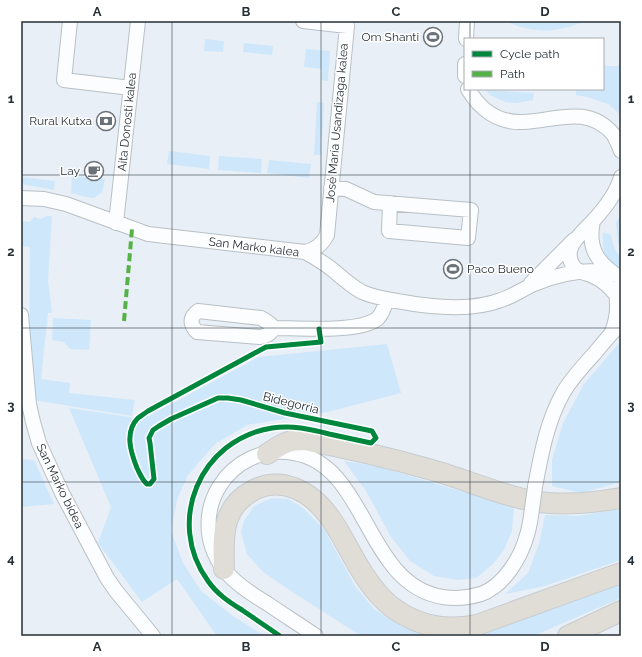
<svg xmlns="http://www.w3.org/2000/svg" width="642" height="657" viewBox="0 0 642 657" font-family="Raleway,sans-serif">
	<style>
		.green { fill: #cfe7fa }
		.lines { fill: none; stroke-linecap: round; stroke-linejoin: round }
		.minor-casing { stroke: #b8c0c6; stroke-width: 16 }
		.highway-casing { stroke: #c7ccd0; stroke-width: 22 }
		.minor { stroke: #fcfdfe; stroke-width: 14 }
		.highway { stroke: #e0ddd6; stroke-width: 20 }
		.minor-bridge-casing { stroke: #b8c0c6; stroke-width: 16; stroke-linecap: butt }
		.minor-bridge { stroke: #fcfdfe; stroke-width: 14 }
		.quiet { stroke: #56b246; stroke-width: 4; stroke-dasharray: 8 4; stroke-linecap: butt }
		.cycleway-casing { stroke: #fff; stroke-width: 8 }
		.cycleway { stroke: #00873e; stroke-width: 5 }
		.grid { fill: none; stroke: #262f36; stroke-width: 1; stroke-opacity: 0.55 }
		.labels { text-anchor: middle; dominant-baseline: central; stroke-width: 3; stroke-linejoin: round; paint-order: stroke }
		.poi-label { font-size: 12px; fill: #262f36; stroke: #fff; text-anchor: end }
		.street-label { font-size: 12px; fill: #262f36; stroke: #fff }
		.neatline { fill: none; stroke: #262f36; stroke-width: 1.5 }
		.grid-label { font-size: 13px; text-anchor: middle; font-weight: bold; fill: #262f36 }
	</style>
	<rect width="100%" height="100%" fill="#e8eff6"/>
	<path class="green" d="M506 21H584C560 33 531 34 506 21Z
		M205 39 224 41 223 52 204 51Z
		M244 43 273 46 272 55 243 52Z
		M306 49 330 51 328 81 321 80 322 69 304 67Z
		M621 65V115L608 104 587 97 576 95V89H603V66H616Z
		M486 90 534 93 533 100 516 103 505 102 490 95Z
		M317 102 324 103 321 155H314Z
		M169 151 210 156 209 169 167 164Z
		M219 156 262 159 261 173 218 170Z
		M269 160 311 164 309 178 267 173Z
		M72 176 105 179 102 192 94 198 86 197 71 193Z
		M21 177 55 181 54 190 21 184Z
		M621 215V248L618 243 616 222Z
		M47 216H52L48 280 52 313H48L41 379 70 383 69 393 135 400 132 416 33 400 34 381 29 380 30 247 21 246V221L30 222 34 217 41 219Z
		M603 232 611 235 613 244 616 251 621 258V269C619 268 617 268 615 267 603 261 602 243 603 232Z
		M53 318 91 320 89 350 70 349 64 342 52 340Z
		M621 341V482L581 493 552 486V460L563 423 584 384Z
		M387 344 401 393 327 412 247 425 215 444 188 475 177 500 171 531 183 563 201 591 233 616 265 636H217L177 579 142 602 98 543 111 507 69 408 143 419 259 357Z
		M21 459 34 460 54 504 21 507Z
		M344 461 376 466 514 507 512 531 504 550 493 564 476 578 458 580 434 576 410 561 391 537 366 491Z
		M272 498 288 499 303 508 324 529 355 586 374 609 402 627 432 636H361L291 591 263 572 247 554 241 532 244 521 254 506Z
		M621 509V560L545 586 505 594 528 573 539 544 545 515 578 516Z
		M621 583V598L533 636H456Z"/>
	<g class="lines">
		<defs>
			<path id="minor" d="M70 21 64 80 131 88
				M303 21 347 26 327 235C322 245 315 250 305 252
				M466 39 467 21
				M465 64V76
				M468 89C480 110 499 123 523 122 555 121 587 104 613 134 616 139 619 146 621 151
				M331 188 346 189 374 202 471 210 468 238 389 231 390 203
				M21 198 44 199 66 204 148 234 305 252C314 257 324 263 333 270 342 278 351 286 362 292 373 297 385 299 397 301 429 307 470 312 501 300 513 296 523 289 534 284 558 274 586 269 611 272
				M593 221C587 249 598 264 621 278
				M116 223 138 21
				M531 283 574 240
				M617 296C610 287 603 280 593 276 587 273 579 273 574 267 560 249 582 233 593 221 604 209 617 192 621 177
				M21 315 29 404 33 422 39 443 62 493 107 578 116 591 153 636
				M274 328C270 334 267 336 260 337L197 332C190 324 189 318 198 311L261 318 269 323 274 328C298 328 358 333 377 319 383 314 384 306 387 300
				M612 332C615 324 617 315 617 307 617 300 616 294 618 288
				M535 487C541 455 547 421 563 393 571 379 583 366 594 354 603 343 611 333 621 324
				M316 636C300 625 284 615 268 604 252 594 234 583 223 568 184 514 229 442 294 453 368 465 365 585 443 597 456 599 468 598 481 594 504 586 521 557 527 535 529 529 530 522 531 516"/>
			<path id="highway" d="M267 454C281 445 286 440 304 440 347 448 390 458 432 470 465 479 499 495 533 501 562 506 592 503 621 498
				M224 569C223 538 221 508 252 491 281 475 310 491 328 515 342 533 351 556 364 575 373 589 384 603 399 612 424 628 449 630 477 625L621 573
				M568 636 621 611"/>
		</defs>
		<use href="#minor" class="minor-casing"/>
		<use href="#highway" class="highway-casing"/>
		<use href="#minor" class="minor"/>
		<use href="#highway" class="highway"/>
		<defs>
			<path id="minor-bridge" d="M531 516 535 487"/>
		</defs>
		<use href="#minor-bridge" class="minor-bridge-casing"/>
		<use href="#minor-bridge" class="minor-bridge"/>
		<path class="quiet" d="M124 321 132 229"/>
		<defs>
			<path id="cycleway" d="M280 636C267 627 255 619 242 610 229 602 217 594 208 581 165 522 200 439 272 428 292 425 310 429 329 434 343 437 357 440 371 443L376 438 372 431 285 413 241 400 228 398H218L171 419 159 426 153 430 149 438 150 443 154 479 150 484H147C142 480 140 474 137 468 131 453 124 432 138 418 141 416 145 413 148 411L266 347 321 342 319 329"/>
		</defs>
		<use href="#cycleway" class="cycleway-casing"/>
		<use href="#cycleway" class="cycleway"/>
	</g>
	<path class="grid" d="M172 21V636M321 21V636M470 21V39M470 89V636M21 175H621M21 328H621M21 482H621"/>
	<defs>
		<symbol id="stadium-ring" viewBox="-11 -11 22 22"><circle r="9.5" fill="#fff" stroke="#6a7279" stroke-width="1.5"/><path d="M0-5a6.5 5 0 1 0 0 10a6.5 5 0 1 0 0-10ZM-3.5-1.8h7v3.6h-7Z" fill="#6a7279"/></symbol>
		<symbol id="bank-ring" viewBox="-11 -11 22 22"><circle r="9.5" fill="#fff" stroke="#6a7279" stroke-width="1.5"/><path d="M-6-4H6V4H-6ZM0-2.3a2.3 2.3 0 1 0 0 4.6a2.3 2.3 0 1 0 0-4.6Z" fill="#6a7279"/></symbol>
		<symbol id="cafe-ring" viewBox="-11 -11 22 22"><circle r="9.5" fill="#fff" stroke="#6a7279" stroke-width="1.5"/><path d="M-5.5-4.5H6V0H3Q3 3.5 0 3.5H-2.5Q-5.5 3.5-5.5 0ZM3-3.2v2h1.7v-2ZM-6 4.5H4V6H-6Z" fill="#6a7279"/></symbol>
	</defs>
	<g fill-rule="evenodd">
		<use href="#stadium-ring" x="422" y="26" width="22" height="22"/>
		<use href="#bank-ring" x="95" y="110" width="22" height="22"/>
		<use href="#cafe-ring" x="83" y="160" width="22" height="22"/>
		<use href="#stadium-ring" x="442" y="258" width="22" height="22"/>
	</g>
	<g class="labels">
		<g class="poi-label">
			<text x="419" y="37">Om Shanti</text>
			<text x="92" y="121">Rural Kutxa</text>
			<text x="80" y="171">Lay</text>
			<text x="467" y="269" text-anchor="start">Paco Bueno</text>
		</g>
		<g class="street-label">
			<text transform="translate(127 122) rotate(-84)">Aita Donosti kalea</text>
			<text transform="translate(337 123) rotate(-85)">José María Usandizaga kalea</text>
			<text transform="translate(254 247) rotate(7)">San Marko kalea</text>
			<text transform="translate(291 403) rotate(14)">Bidegorria</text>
			<text transform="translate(60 486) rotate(64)">San Marko bidea</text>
		</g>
	</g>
	<rect width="642" height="657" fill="none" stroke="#ffffff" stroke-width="44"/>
	<rect x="464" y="38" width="140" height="52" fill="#ffffff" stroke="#a8acaf"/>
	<rect x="472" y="51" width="20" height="6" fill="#00873e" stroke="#a8acaf"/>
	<text x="500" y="58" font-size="12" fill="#262f36">Cycle path</text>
	<rect x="472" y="71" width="20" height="6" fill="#56b246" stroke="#a8acaf"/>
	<text x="500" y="78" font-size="12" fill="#262f36">Path</text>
	<rect x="22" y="22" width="598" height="613" class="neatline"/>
	<g class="grid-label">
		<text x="97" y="16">A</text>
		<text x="246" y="16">B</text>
		<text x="396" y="16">C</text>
		<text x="545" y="16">D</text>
		<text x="11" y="103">1</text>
		<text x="631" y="103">1</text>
		<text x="11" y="256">2</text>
		<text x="631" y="256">2</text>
		<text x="11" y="410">3</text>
		<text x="631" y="410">3</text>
		<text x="11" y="563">4</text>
		<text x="631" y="563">4</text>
		<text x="97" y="651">A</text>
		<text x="246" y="651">B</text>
		<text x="396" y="651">C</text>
		<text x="545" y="651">D</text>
	</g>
</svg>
